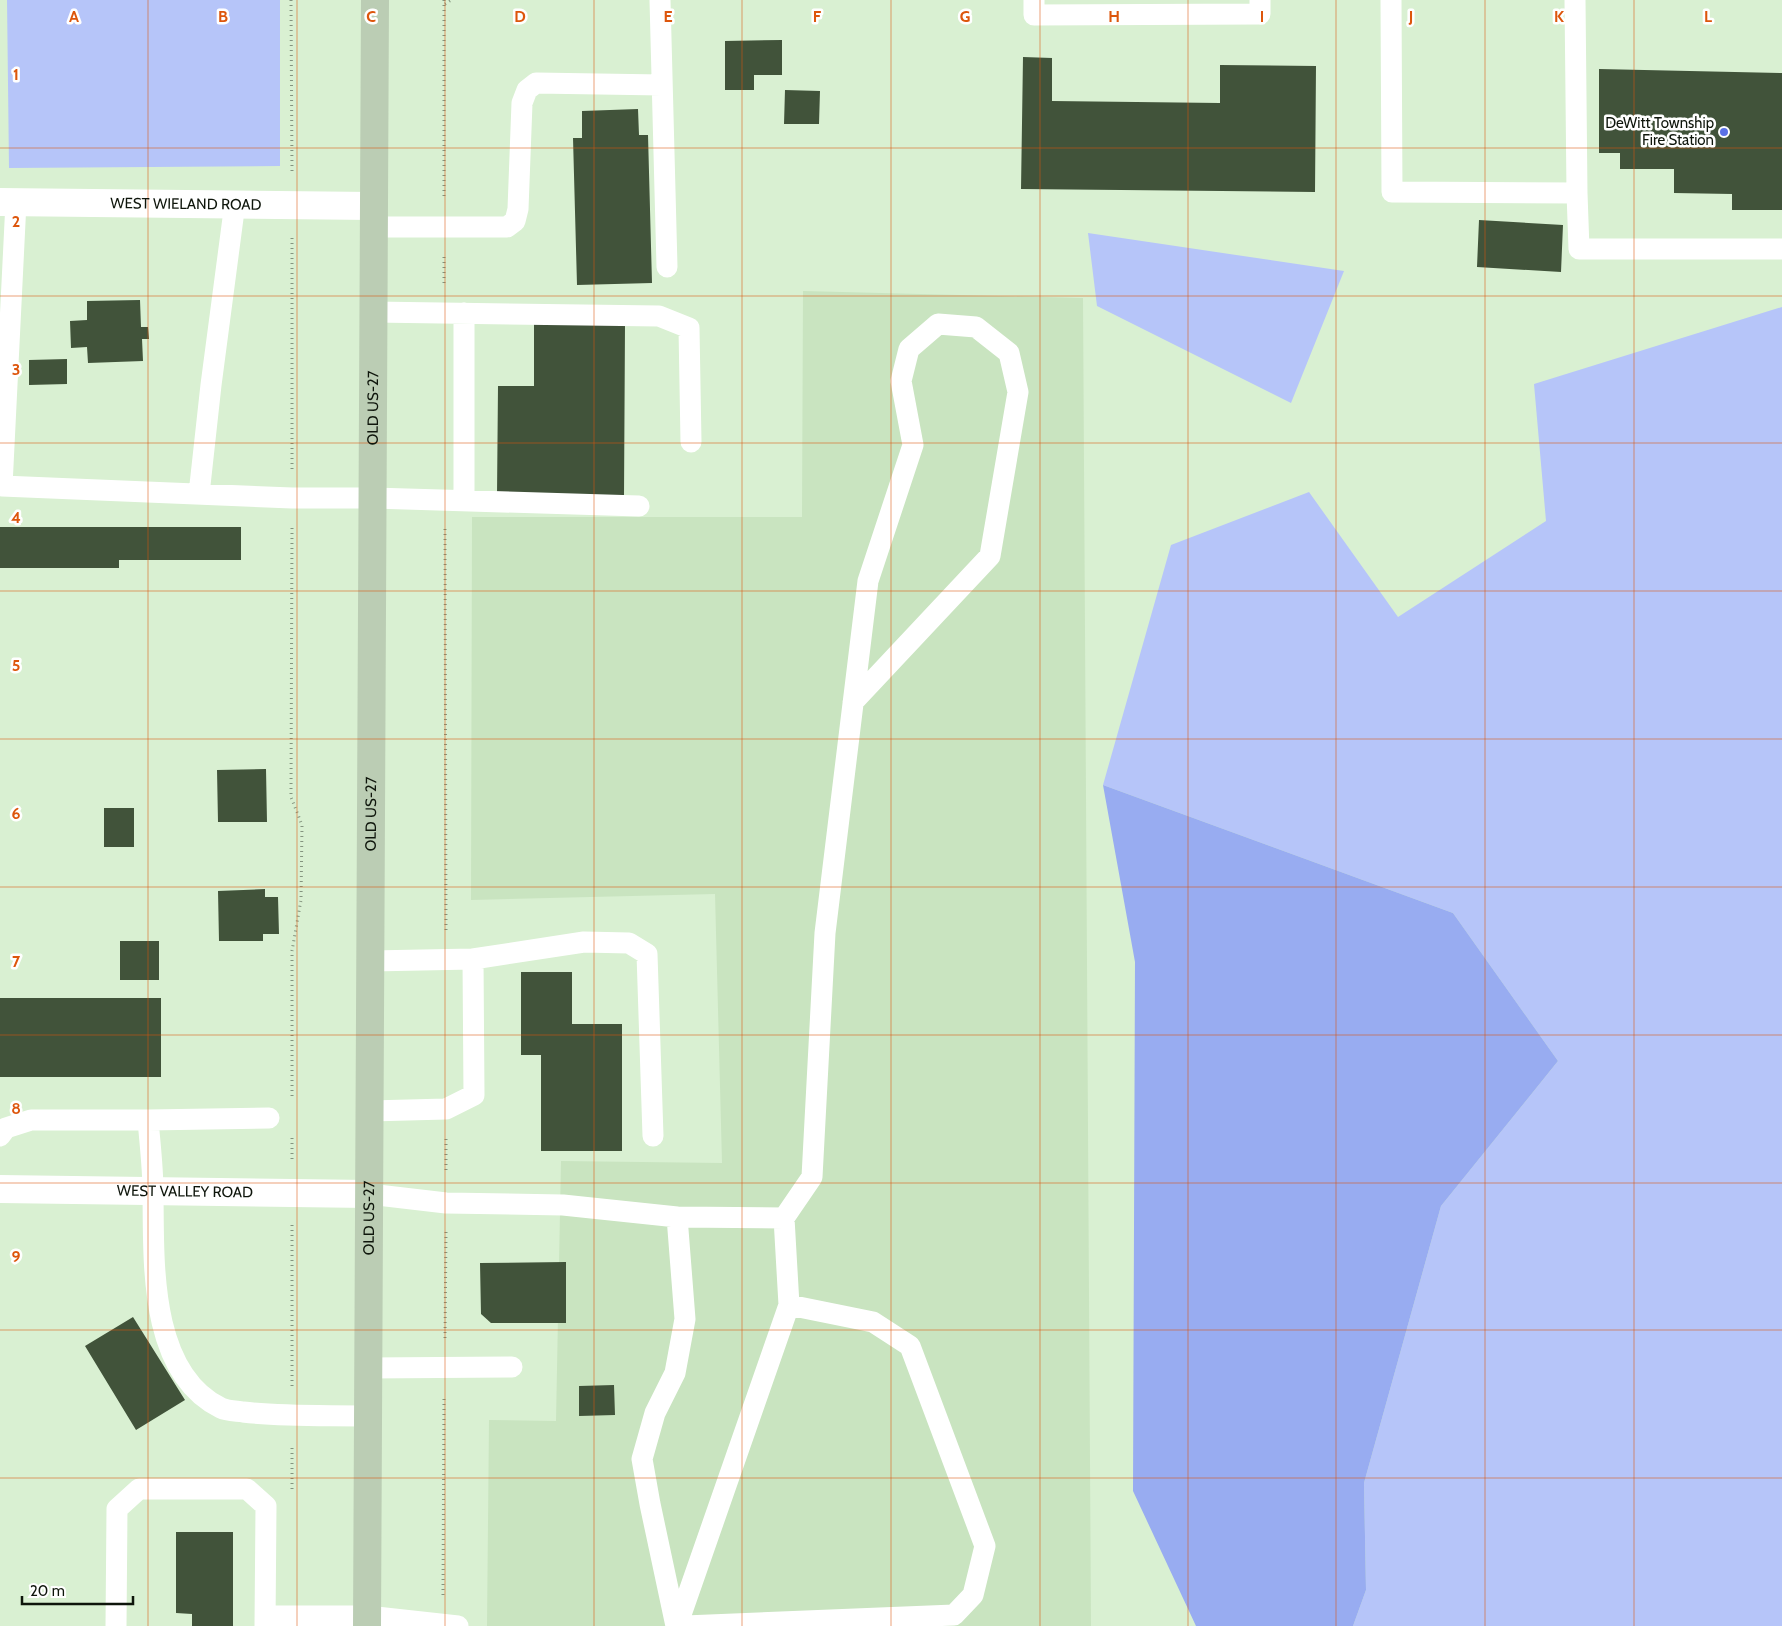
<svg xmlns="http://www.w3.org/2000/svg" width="1782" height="1626" viewBox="0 0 1782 1626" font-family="Cabin,sans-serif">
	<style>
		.built { fill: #c9e4c0 }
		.green { fill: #b6c5f9 }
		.water { fill: #98acf1 }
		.building { fill: #41533a }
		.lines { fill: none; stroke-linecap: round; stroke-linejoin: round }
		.path { stroke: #84947f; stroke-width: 3; stroke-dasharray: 1 4; stroke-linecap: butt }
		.lane { stroke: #fff; stroke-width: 21 }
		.street { stroke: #fff; stroke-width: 28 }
		.secondary { stroke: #bbcdb4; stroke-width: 28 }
		.grid { fill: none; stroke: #dd560c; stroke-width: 1; stroke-opacity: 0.55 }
		.poi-dot { fill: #5a70e7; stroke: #fff; stroke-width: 2 }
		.labels { text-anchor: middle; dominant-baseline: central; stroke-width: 5; stroke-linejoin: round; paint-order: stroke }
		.poi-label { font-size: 15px; fill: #0e150b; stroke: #fff; text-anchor: end }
		.street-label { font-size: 15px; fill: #0e150b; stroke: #fff }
		.grid-label { font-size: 16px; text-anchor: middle; font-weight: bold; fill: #dd560c; stroke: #fff; stroke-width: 5; stroke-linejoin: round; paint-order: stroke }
	</style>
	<rect width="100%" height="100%" fill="#d9f0d2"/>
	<path class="built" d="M803 291 1083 298 1091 1626H487L489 1420 556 1421 561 1161 722 1163 715 894 471 900 472 517H802Z"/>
	<path class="green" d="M7 0H280V166L9 168Z
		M1088 233 1344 271 1291 403 1097 306Z
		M1782 307V1626H1353L1366 1590 1364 1483 1441 1206 1558 1061 1453 913 1103 785 1171 545 1309 492 1398 617 1546 521 1534 384Z"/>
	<path class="water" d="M1103 785 1453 913 1558 1061 1441 1206 1364 1483 1366 1590 1353 1626H1196L1133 1491 1135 962Z"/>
	<path class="building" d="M782 40V75H754V90H725V41Z
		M1023 57 1052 58V101L1220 103V65L1316 66 1315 192 1021 189Z
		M1599 69 1782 73V210H1732V194L1674 193V169H1620V153H1599Z
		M785 90 820 91 819 124H784Z
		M638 109 639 135H648L652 283 577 285 573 138H582V111Z
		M1479 220 1563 225 1561 272 1477 267Z
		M140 300 141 327H148L149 339H142L143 361 88 363 87 347 71 348 70 321 87 320V301Z
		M534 324 625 325 624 496 497 495 498 386H534Z
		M67 359V384L29 385V360Z
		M0 527H241V560H119V568H0Z
		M266 769 267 822H218L217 770Z
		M104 808H134V847H104Z
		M265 889V897H278L279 934H263V941H219L218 891Z
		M120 941H159V980H120Z
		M521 972H572V1024H622V1151H541V1055H521Z
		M0 998H161V1077H0Z
		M566 1262V1323H491L481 1314 480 1263Z
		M133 1317 185 1400 136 1430 85 1346Z
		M614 1385 615 1415 579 1416V1386Z
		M176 1532H233V1626H192V1614L176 1613Z"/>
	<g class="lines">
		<path class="path" d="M291 0 292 172
			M444 0V198
			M445 4 451 0
			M444 257V283
			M292 469V238
			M292 528 291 797 302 825 301 900 292 951V1099
			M445 529 446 930
			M292 1138V1159
			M446 1139V1173
			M445 1338 446 1232
			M292 1386V1225
			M292 1489V1445
			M443 1595 444 1397"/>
		<path class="lane" d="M660 0 667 267
			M1034 0V15L1260 14V0
			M1391 0 1392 192 1577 193 1579 249H1782
			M1575 0 1577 193
			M16 202 2 486 292 498H373L639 506
			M373 227H507L515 221 518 209 522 103 527 90 536 83 662 85
			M373 312 659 316 689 328 691 442
			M199 494 211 385 235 203
			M464 500V313
			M473 959 584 942 629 943 647 954 653 1136
			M370 1111 446 1109 474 1095 473 959 371 961
			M148 1120 269 1118
			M0 1136 6 1128 31 1120H148C150 1144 153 1168 153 1192 154 1261 148 1372 221 1408 227 1411 237 1411 243 1412 284 1417 327 1415 368 1416
			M369 1194 446 1203 563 1205 677 1217 685 1319 675 1373 655 1413 642 1459 650 1504 676 1626
			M677 1217 784 1218 812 1177 825 933 868 581 913 445 901 381 909 349 938 324 976 327 1009 353 1018 392 990 556 853 702
			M368 1368 512 1367
			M265 1616H367L458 1626
			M116 1626 117 1509 139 1489H247L266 1506 265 1626
			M677 1626 789 1305
			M685 1626 954 1615 973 1595 985 1546 910 1346 873 1322 789 1305 784 1218"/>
		<g class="street">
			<path id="s1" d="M0 202 373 206"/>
			<path id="s2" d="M0 1189 369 1194"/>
		</g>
		<path class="secondary" id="s3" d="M367 1626 375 0"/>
	</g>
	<path class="grid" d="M148 0V1626M297 0V1626M445 0V1626M594 0V1626M742 0V1626M891 0V1626M1040 0V1626M1188 0V1626M1336 0V1626M1485 0V1626M1634 0V1626M0 148H1782M0 296H1782M0 443H1782M0 591H1782M0 739H1782M0 887H1782M0 1035H1782M0 1183H1782M0 1330H1782M0 1478H1782"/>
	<circle class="poi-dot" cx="1724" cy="132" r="5"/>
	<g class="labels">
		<g class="poi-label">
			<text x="1714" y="123">DeWitt Township<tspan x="1714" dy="17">Fire Station</tspan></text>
		</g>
		<g class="street-label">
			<text stroke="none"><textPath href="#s1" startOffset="186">WEST WIELAND ROAD</textPath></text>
			<text stroke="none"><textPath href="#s3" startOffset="1218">OLD US-27</textPath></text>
			<text stroke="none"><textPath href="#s3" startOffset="812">OLD US-27</textPath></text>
			<text stroke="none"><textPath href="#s2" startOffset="185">WEST VALLEY ROAD</textPath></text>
			<text stroke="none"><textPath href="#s3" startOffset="408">OLD US-27</textPath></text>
		</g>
	</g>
	<g class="grid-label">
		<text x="74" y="22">A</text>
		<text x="223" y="22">B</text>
		<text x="371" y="22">C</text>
		<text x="520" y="22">D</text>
		<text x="668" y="22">E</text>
		<text x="817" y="22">F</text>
		<text x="965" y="22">G</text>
		<text x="1114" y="22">H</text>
		<text x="1262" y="22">I</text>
		<text x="1411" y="22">J</text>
		<text x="1559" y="22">K</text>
		<text x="1708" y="22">L</text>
		<text x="16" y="80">1</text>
		<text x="16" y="227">2</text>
		<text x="16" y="375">3</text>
		<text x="16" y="523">4</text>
		<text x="16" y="671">5</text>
		<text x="16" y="819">6</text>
		<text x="16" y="967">7</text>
		<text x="16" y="1114">8</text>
		<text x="16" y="1262">9</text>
	</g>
	<path d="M22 1596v8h111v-8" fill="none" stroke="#0e150b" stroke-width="2.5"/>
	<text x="30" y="1596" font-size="15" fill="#0e150b" stroke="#ffffff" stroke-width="4" paint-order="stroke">20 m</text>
</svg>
